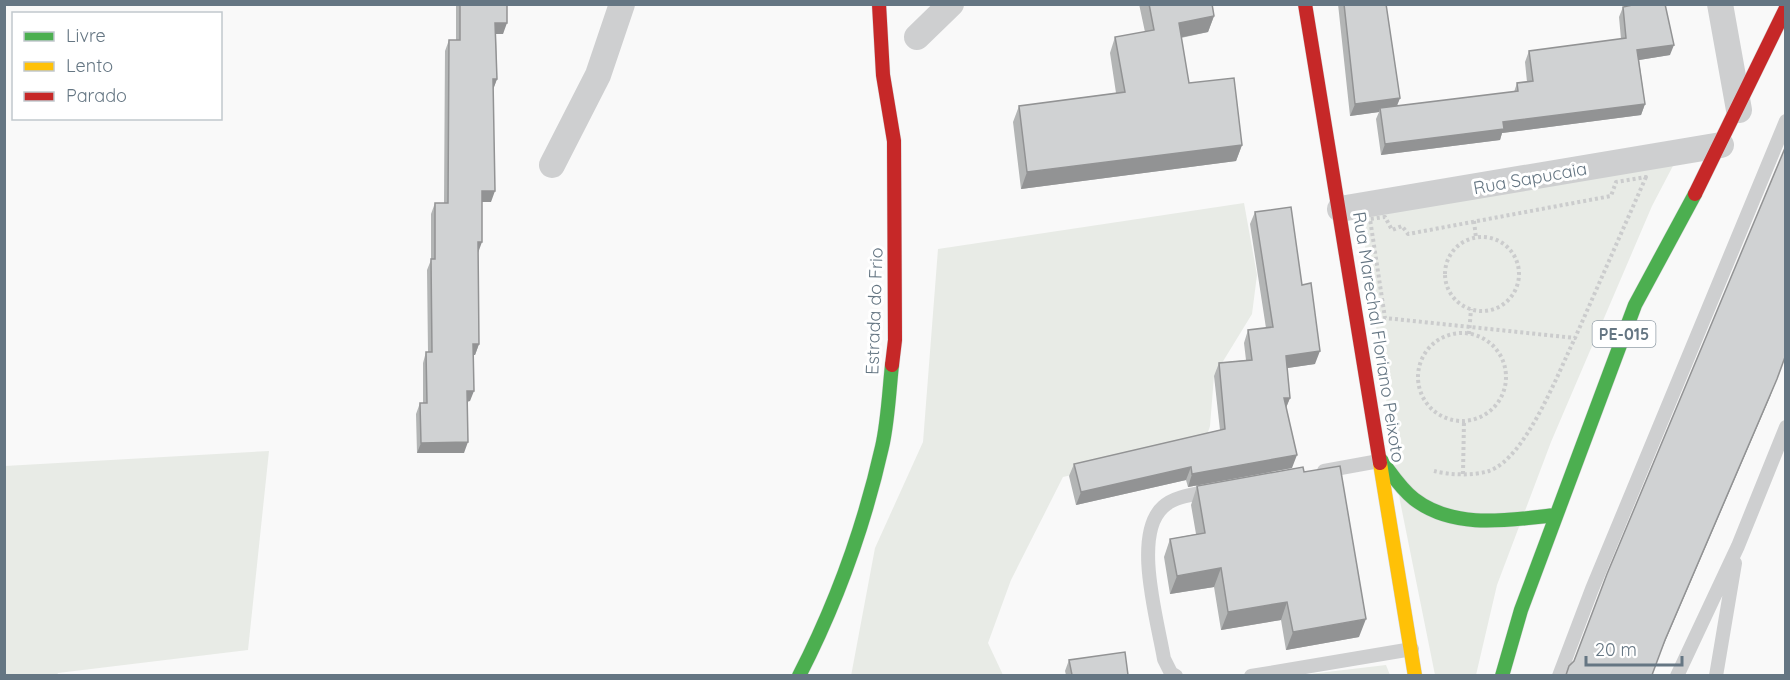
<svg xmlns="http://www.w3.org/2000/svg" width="1790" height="680" viewBox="0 0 1790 680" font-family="Quicksand,sans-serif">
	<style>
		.green { fill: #e8ebe6 }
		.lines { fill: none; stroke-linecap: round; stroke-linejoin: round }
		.fast-casing { stroke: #d5d6d7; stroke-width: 15 }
		.slow-casing { stroke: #d5d6d7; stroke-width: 15 }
		.jam-casing { stroke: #d5d6d7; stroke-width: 15 }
		.path { stroke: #cbcccd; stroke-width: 4; stroke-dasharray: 3 3; stroke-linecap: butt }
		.lane { stroke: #cecfd0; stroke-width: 14 }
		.street { stroke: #cecfd0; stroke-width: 26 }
		.fast { stroke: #4caf50; stroke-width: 14 }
		.slow { stroke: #ffc107; stroke-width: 14 }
		.jam { stroke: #c62828; stroke-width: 14 }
		.wall { fill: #b3b5b5 }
		.shaded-wall { fill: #929394 }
		.building { fill: #d0d2d3; stroke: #929394; stroke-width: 1.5 }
		.labels { text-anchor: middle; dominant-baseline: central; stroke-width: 6; stroke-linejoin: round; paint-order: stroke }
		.shield { fill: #fff; stroke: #939fa8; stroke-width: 1.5 }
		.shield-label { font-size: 16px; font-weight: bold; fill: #657683 }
		.street-label { font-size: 18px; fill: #657683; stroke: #fff }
	</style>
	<rect width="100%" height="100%" fill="#f9f9f9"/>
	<path class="green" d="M1675 162 1652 206 1551 442 1497 585 1476 675H1435L1400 501 1361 216Z
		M1244 203 1257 275 1252 314 1214 376 1210 426 1204 445 1063 477 1011 580 988 643 1003 675 851 676 875 548 923 442 938 249Z
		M269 451 248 650 58 673 57 675H5V466Z
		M1386 665 1390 675 1293 676Z"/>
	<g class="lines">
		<defs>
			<path id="fast" d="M1381 460C1391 473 1400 488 1414 499 1454 530 1509 520 1556 515
				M799 676C836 604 864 527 882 447 888 421 889 392 892 365
				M1502 676 1521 610 1635 305 1695 194"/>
			<path id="slow" d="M1380 463 1415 676"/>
			<path id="jam" d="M879 4 883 75 894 141 895 340 892 365
				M1305 4 1380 463
				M1695 194 1786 8"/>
		</defs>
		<use href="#fast" class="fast-casing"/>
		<use href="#slow" class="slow-casing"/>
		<use href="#jam" class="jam-casing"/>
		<path class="path" d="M1646 177 1575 338 1385 318 1370 219 1385 217 1392 230 1402 226 1408 234 1611 196 1616 182Z
			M1474 221 1476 238
			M1445 274a37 37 0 1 1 74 0a37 37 0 1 1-74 0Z
			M1418 377a44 44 0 1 1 88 0a44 44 0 1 1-88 0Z
			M1469 334 1471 309
			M1434 471C1449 475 1473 476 1489 471 1526 458 1558 373 1575 338
			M1463 474 1464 420"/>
		<path class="lane" d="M1324 471 1379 461
			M1176 676 1171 673 1164 659C1158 622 1132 535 1163 507 1174 496 1197 494 1211 491
			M1251 676 1412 649
			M1559 676 1592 589 1786 121
			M1677 676 1738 546 1786 427
			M1716 676 1735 563"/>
		<path class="street" d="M1720 4 1739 110
			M917 37 951 4
			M552 165 598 75 622 4
			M1340 209 1721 145"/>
		<use href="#fast" class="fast"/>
		<use href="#slow" class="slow"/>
		<use href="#jam" class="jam"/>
	</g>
	<path class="wall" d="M456 4H507L503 34H496L497 79 493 89 491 202H482L478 253 479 344 475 355H474L470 401 467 402 464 453H417L416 414 420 403H423V363L426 352H428L427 270 431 260V214L435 203H444L445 51 449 40H456Z
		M1139 4H1212L1214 16 1208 32 1181 38 1189 83 1242 145 1236 161 1021 189 1013 122 1019 106 1116 93 1110 53 1115 37 1145 32Z
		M1338 4H1386L1400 98 1397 106 1514 92 1517 83 1527 82 1525 62 1529 51 1621 39 1619 17 1623 7 1670 55 1639 60 1645 104 1641 115 1502 133 1500 140 1381 155 1376 119 1379 112 1350 116Z
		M1255 212 1302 285 1315 364 1287 368 1290 398 1286 408 1292 468 1188 487 1186 480 1076 505 1069 476 1074 464 1220 430 1214 376 1219 363 1246 360 1244 343 1248 330 1266 328 1250 224Z
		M1304 472 1359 637 1286 650 1281 620 1221 630 1214 587 1170 594 1164 557 1170 539 1196 534 1191 505 1197 486Z
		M1069 660 1128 675H1066L1065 671Z"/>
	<path class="shaded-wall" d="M1214 16 1208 32 1173 39 1179 23Z
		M495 23H507L503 34H492Z
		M1674 45 1670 55 1633 61 1637 50Z
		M493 79H497L493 90Z
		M1400 98 1395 110 1380 108 1379 112 1350 116 1355 104Z
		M1645 104 1641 115 1502 133 1500 140 1381 155 1385 144 1503 122Z
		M1242 145 1236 161 1021 189 1027 172Z
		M482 191H495L491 202H478Z
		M478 242H482L478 253Z
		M473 344H479L475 355H470Z
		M1320 351 1315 364 1281 369 1286 356Z
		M1785 357 1770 397 1658 658 1665 640Z
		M467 391H474L470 401 463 402Z
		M1284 398H1290L1285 410Z
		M468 442 464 453H417L421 443Z
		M1297 455 1292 468 1188 487 1192 474Z
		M1191 467 1186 480 1076 505 1081 492Z
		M1221 568 1214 587 1170 594 1177 576Z
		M1287 602 1281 620 1221 630 1228 612Z
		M1366 619 1359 637 1286 650 1293 632Z"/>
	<path class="building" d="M460 4H507V23H495L497 79H493L495 191H482V242H478L479 344H473L474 391H467L468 442 421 443 420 403H427L426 352H432L431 259H435V203H448L449 40H460Z
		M1149 4H1212L1214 16 1179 23 1189 83 1234 78 1242 145 1027 172 1019 106 1125 92 1115 37 1154 30Z
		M1344 4H1386L1400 98 1355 104Z
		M1637 4H1665L1674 45 1637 50 1645 104 1503 122 1504 129 1385 144 1380 108 1518 91 1517 83 1533 81 1529 51 1626 38 1623 7Z
		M1785 148V357L1777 379 1665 640 1652 675H1566L1569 666 1574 661 1607 574Z
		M1291 207 1302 285 1311 283 1320 351 1286 356 1290 398H1284L1297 455 1192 474 1191 467 1081 492 1074 464 1225 429 1219 363 1252 360 1248 330 1273 327 1255 212Z
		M1340 466 1366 619 1293 632 1287 602 1228 612 1221 568 1177 576 1170 539 1205 533 1197 486 1303 467 1304 472Z
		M1125 652 1128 675H1072L1069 660Z"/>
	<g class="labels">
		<rect class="shield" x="1592.5" y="321" width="63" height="26" rx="4.5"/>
		<g class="shield-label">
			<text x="1624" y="334">PE-015</text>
		</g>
		<g class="street-label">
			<text transform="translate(1530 178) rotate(-10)">Rua Sapucaia</text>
			<text transform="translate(874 311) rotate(-88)">Estrada do Frio</text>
			<text transform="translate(1379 337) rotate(81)">Rua Marechal Floriano Peixoto</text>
		</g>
	</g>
	<rect width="1790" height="680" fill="none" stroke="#657683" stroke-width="12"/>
	<rect x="12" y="12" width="210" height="108" fill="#ffffff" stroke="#c1c8cd" stroke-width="1.5"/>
	<rect x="24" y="32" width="30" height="9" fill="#4caf50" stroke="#c1c8cd" stroke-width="1.5"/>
	<text x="66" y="42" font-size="18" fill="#657683">Livre</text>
	<rect x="24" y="62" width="30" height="9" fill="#ffc107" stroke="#c1c8cd" stroke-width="1.5"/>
	<text x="66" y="72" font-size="18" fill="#657683">Lento</text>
	<rect x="24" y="92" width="30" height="9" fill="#c62828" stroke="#c1c8cd" stroke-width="1.5"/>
	<text x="66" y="102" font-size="18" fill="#657683">Parado</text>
	<path d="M1586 656v9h96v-9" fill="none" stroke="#657683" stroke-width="3"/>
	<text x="1595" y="656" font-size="18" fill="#657683" stroke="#ffffff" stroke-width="4.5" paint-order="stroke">20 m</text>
</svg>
